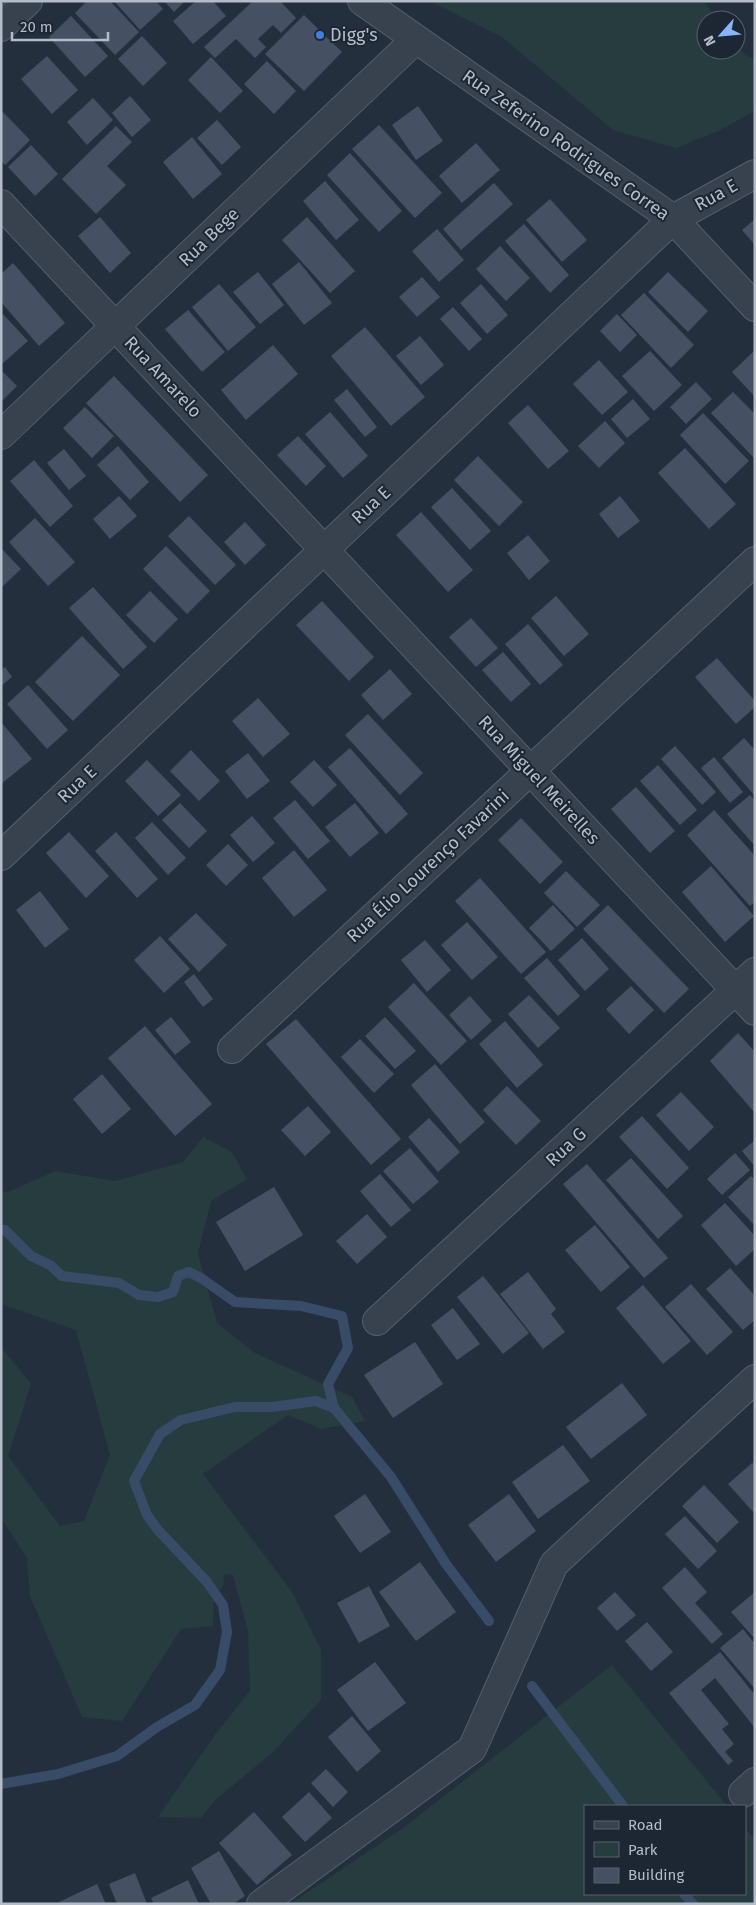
<svg xmlns="http://www.w3.org/2000/svg" width="756" height="1905" viewBox="0 0 756 1905" font-family="'Fira Sans',sans-serif">
	<style>
		.green { fill: #263c3f }
		.lines { fill: none; stroke-linecap: round; stroke-linejoin: round }
		.stream { stroke: #394c67; stroke-width: 10 }
		.building { fill: #455162 }
		.minor-casing { stroke: #565f6c; stroke-width: 30 }
		.minor { stroke: #38414e; stroke-width: 28 }
		.shop-dot { fill: #3f7fe0; stroke: #1d2633; stroke-width: 2 }
		.labels { text-anchor: middle; dominant-baseline: central; stroke-width: 4; stroke-linejoin: round; paint-order: stroke }
		.poi-label { font-size: 18px; fill: #b4bcc9; stroke: #1d2633; text-anchor: start }
		.street-label { font-size: 18px; fill: #b4bcc9; stroke: #1d2633 }
	</style>
	<rect width="100%" height="100%" fill="#242f3e"/>
	<path class="green" d="M429 1H703L718 20H706V50H736V43L745 55 755 59V111L718 131 676 148 613 130 502 37Z
		M203 1137 232 1152 247 1179 211 1201 198 1253 217 1323 255 1353 352 1397 365 1421 321 1429 288 1415 203 1474 292 1592 321 1650V1700L271 1754 215 1800 201 1818 158 1817 217 1732 250 1691 248 1631 233 1575 224 1574 223 1587 214 1594 213 1626 181 1629 122 1721 82 1717 30 1596 27 1558 1 1518V1347L31 1384 8 1456 60 1526 84 1521 110 1455 76 1330 1 1304V1191L8 1192 55 1171 115 1181 183 1162Z
		M612 1665 727 1806H585V1894H745V1828L755 1840V1904H290L399 1831Z"/>
	<g class="lines">
		<path class="stream" d="M1 1230H5L31 1256 50 1265 62 1276 119 1283 139 1295 158 1297 173 1292 178 1276 189 1272 201 1278 235 1302 301 1306 342 1316 348 1348 328 1384 334 1408 391 1477 446 1564 489 1621
			M532 1686 623 1806
			M1 1784 58 1774 117 1756 157 1727 195 1705 220 1670 227 1632 223 1605 207 1582 158 1530 147 1515 134 1481 160 1434 181 1420 235 1407H272L316 1401 334 1408
			M684 1894 693 1904"/>
	</g>
	<path class="building" d="M87 1H110L139 32 115 55 75 13Z
		M114 1H156L163 9 140 30Z
		M164 1H185L174 12Z
		M196 1H213L226 16 193 44 173 21Z
		M253 1H280L296 18 281 33 273 25 258 39 266 47 255 58 236 39 215 58 204 47Z
		M304 15 342 52 304 91 265 54Z
		M71 16 108 56 85 77 49 37Z
		M142 36 167 63 143 86 118 59Z
		M47 56 78 90 52 114 21 79Z
		M211 57 243 91 220 113 188 80Z
		M267 61 296 91 274 114 244 84Z
		M130 96 151 120 132 137 112 113Z
		M93 98 113 120 87 145 67 122Z
		M418 106 443 141 416 160 392 125Z
		M1 110 30 140 5 165 1 161Z
		M217 120 241 147 222 165 197 138Z
		M379 125 442 193 415 218 352 149Z
		M116 126 132 142 107 166 126 185 96 214 62 179Z
		M192 137 222 174 193 199 163 162Z
		M476 143 500 170 462 203 439 176Z
		M31 145 58 174 35 196 8 167Z
		M350 153 402 211 379 232 327 175Z
		M325 181 359 220 336 240 303 201Z
		M494 183 513 204 461 250 443 229Z
		M550 199 587 240 562 262 526 220Z
		M100 217 131 253 110 273 78 236Z
		M307 217 355 271 330 293 282 240Z
		M755 219V245L742 230Z
		M524 224 569 275 550 293 505 241Z
		M437 229 464 260 439 282 412 251Z
		M500 246 530 278 506 301 476 269Z
		M299 262 332 303 304 325 272 284Z
		M13 263 65 323 39 346 1 302V274Z
		M258 272 284 305 260 324 233 292Z
		M668 272 708 311 688 332 648 292Z
		M422 277 440 297 417 317 399 297Z
		M219 284 256 327 228 351 192 307Z
		M481 284 508 315 487 334 460 303Z
		M644 293 694 345 671 368 621 315Z
		M453 307 482 339 469 351 440 319Z
		M188 310 225 352 202 372 165 329Z
		M1 312 28 341 2 364 1 362Z
		M617 314 637 335 620 352 600 331Z
		M365 327 425 397 391 426 331 356Z
		M420 336 444 365 421 385 396 356Z
		M273 345 298 374 246 420 221 390Z
		M755 350V397L732 372Z
		M650 351 682 385 654 411 622 376Z
		M599 360 628 392 602 415 573 384Z
		M1 370 17 386 1 402Z
		M114 376 208 475 180 502 86 403Z
		M696 382 712 399 686 424 670 407Z
		M347 389 377 427 365 437 334 400Z
		M733 392 755 414V459L711 413Z
		M633 399 650 419 627 438 611 419Z
		M528 405 569 451 548 469 508 423Z
		M85 407 114 436 92 458 63 428Z
		M330 412 368 456 343 478 305 434Z
		M703 413 749 461 725 484 680 435Z
		M605 421 625 443 599 468 578 446Z
		M298 436 326 466 306 486 277 455Z
		M118 446 149 482 130 500 97 465Z
		M685 448 736 504 709 529 658 473Z
		M64 449 86 476 69 490 47 463Z
		M478 456 523 502 499 526 454 480Z
		M34 460 73 506 50 527 10 481Z
		M452 488 491 531 470 550 431 507Z
		M119 496 137 516 110 539 93 519Z
		M620 496 640 521 618 538 599 514Z
		M421 512 473 570 448 592 396 535Z
		M189 516 236 565 215 585 168 536Z
		M35 518 75 562 48 586 9 542Z
		M245 522 266 545 245 565 224 542Z
		M528 535 550 561 529 580 507 553Z
		M166 546 210 591 187 614 143 569Z
		M1 548 21 569 2 587 1 586Z
		M93 587 147 647 123 669 69 608Z
		M150 591 178 619 154 643 126 615Z
		M556 596 589 634 564 656 531 618Z
		M322 601 374 657 349 681 296 625Z
		M471 618 498 648 476 667 449 637Z
		M528 624 563 665 540 685 505 644Z
		M82 636 120 675 73 721 35 682Z
		M503 652 531 684 511 702 482 670Z
		M717 658 755 701V707L736 724 695 677Z
		M5 667 12 677 1 686V670Z
		M390 669 412 694 383 720 361 695Z
		M28 685 68 730 47 749 7 704Z
		M258 698 290 734 263 757 232 721Z
		M368 714 423 773 400 795 345 735Z
		M1 722 32 759 1 784Z
		M744 738 755 750V796L722 758Z
		M675 746 716 792 702 805 661 759Z
		M350 748 408 814 386 834 328 767Z
		M191 750 220 781 199 801 170 771Z
		M248 753 270 781 247 799 225 771Z
		M714 757 743 792 730 803 701 768Z
		M147 760 181 795 158 816 125 781Z
		M314 760 337 785 313 807 290 782Z
		M658 765 697 810 680 825 640 781Z
		M636 787 675 831 650 853 611 809Z
		M750 795 755 801V846L727 814Z
		M295 800 330 841 308 859 273 818Z
		M180 803 207 831 189 848 162 820Z
		M355 803 379 833 350 857 325 827Z
		M714 810 755 856V902L750 906 687 835Z
		M252 816 275 843 253 862 230 835Z
		M521 818 563 862 540 884 498 840Z
		M152 822 186 858 168 875 135 838Z
		M69 832 109 876 86 898 46 853Z
		M116 832 158 879 137 898 95 851Z
		M228 844 248 865 226 886 206 865Z
		M294 850 327 890 294 917 262 878Z
		M711 866 754 916 725 942 682 892Z
		M566 871 600 905 577 927 544 893Z
		M480 878 546 952 521 974 455 901Z
		M40 891 69 929 45 948 16 910Z
		M553 905 575 929 551 951 529 928Z
		M608 905 689 989 664 1013 583 929Z
		M196 913 227 945 199 972 168 939Z
		M467 922 498 957 472 980 441 945Z
		M160 936 190 969 164 993 134 960Z
		M582 938 609 969 585 991 558 960Z
		M425 940 451 970 427 992 401 960Z
		M547 958 580 996 558 1016 524 978Z
		M194 974 213 999 203 1007 184 982Z
		M414 983 467 1041 441 1065 388 1007Z
		M631 986 654 1010 629 1034 606 1009Z
		M529 995 560 1028 538 1048 508 1014Z
		M470 996 492 1021 471 1040 449 1015Z
		M171 1017 191 1042 175 1055 155 1030Z
		M385 1017 416 1051 395 1069 365 1036Z
		M296 1019 401 1139 371 1165 266 1044Z
		M505 1021 543 1065 517 1088 479 1044Z
		M145 1026 212 1104 175 1136 108 1058Z
		M738 1033 755 1052 754 1112 710 1061Z
		M360 1039 394 1074 374 1093 341 1057Z
		M435 1064 485 1122 460 1144 411 1085Z
		M102 1074 131 1109 102 1134 73 1099Z
		M507 1086 541 1121 516 1145 483 1110Z
		M681 1092 714 1127 689 1151 656 1115Z
		M308 1106 331 1132 305 1156 281 1130Z
		M642 1116 689 1168 667 1189 619 1137Z
		M429 1118 460 1152 438 1172 408 1137Z
		M755 1140V1167L742 1151Z
		M410 1148 439 1182 413 1204 383 1171Z
		M735 1153 750 1170 722 1195 707 1179Z
		M631 1158 683 1216 658 1239 606 1180Z
		M587 1164 668 1258 644 1278 563 1184Z
		M380 1174 411 1210 391 1227 360 1191Z
		M751 1176 755 1180V1226L728 1197Z
		M274 1187 303 1235 245 1271 216 1222Z
		M725 1203 755 1236V1249L736 1266 701 1225Z
		M367 1214 387 1237 357 1264 336 1241Z
		M595 1225 630 1267 601 1292 565 1250Z
		M730 1268 755 1296V1320L743 1330 706 1289Z
		M528 1272 556 1309 551 1314 565 1332 543 1349 500 1294Z
		M483 1276 529 1333 503 1354 457 1297Z
		M691 1284 733 1332 707 1355 665 1307Z
		M643 1285 691 1341 663 1364 616 1308Z
		M453 1308 480 1344 457 1360 431 1325Z
		M415 1342 443 1384 393 1418 364 1375Z
		M622 1383 647 1415 591 1459 566 1427Z
		M563 1445 590 1481 538 1519 512 1482Z
		M752 1463 755 1465V1514L728 1484Z
		M704 1485 739 1522 717 1543 682 1506Z
		M365 1494 391 1532 360 1553 334 1516Z
		M509 1494 536 1531 496 1562 468 1525Z
		M685 1516 717 1551 698 1569 665 1534Z
		M420 1562 456 1612 416 1641 379 1592Z
		M685 1567 707 1592 695 1603 723 1634 712 1644 662 1588Z
		M369 1586 390 1626 359 1643 337 1603Z
		M615 1592 636 1615 617 1631 597 1608Z
		M755 1592V1639L731 1612Z
		M647 1622 673 1652 651 1671 625 1641Z
		M743 1629 755 1644V1689L720 1648Z
		M720 1652 755 1695V1728L715 1678 701 1690 729 1724 722 1729 734 1744 725 1752 733 1761 728 1765 669 1693Z
		M375 1662 406 1703 368 1731 337 1690Z
		M352 1716 381 1751 357 1772 328 1737Z
		M326 1769 348 1792 333 1807 311 1783Z
		M309 1792 332 1818 305 1842 282 1817Z
		M254 1812 292 1855 257 1885 219 1843Z
		M219 1851 245 1896 233 1904H211L191 1868Z
		M135 1873 147 1904H117L109 1884Z
		M188 1880 199 1904H154L151 1898Z
		M97 1884 106 1904H60L59 1902Z"/>
	<g class="lines">
		<defs>
			<path id="minor" d="M362 1 673 219 755 307
				M1 27 28 1
				M1 204 755 1011
				M1 435 416 39
				M1 856 673 219 755 174
				M232 1049 755 561
				M377 1321 755 972
				M743 1793 755 1782
				M261 1904 472 1749 554 1564 755 1379"/>
		</defs>
		<use href="#minor" class="minor-casing"/>
		<use href="#minor" class="minor"/>
	</g>
	<circle class="shop-dot" cx="320" cy="35" r="5"/>
	<g class="labels">
		<g class="poi-label">
			<text x="330" y="35">Digg's</text>
		</g>
		<g class="street-label">
			<text transform="translate(566 145) rotate(35)">Rua Zeferino Rodrigues Correa</text>
			<text transform="translate(716 195) rotate(-29)">Rua E</text>
			<text transform="translate(209 237) rotate(-44)">Rua Bege</text>
			<text transform="translate(163 377) rotate(47)">Rua Amarelo</text>
			<text transform="translate(371 505) rotate(-43)">Rua E</text>
			<text transform="translate(539 780) rotate(47)">Rua Miguel Meirelles</text>
			<text transform="translate(77 784) rotate(-43)">Rua E</text>
			<text transform="translate(428 866) rotate(-43)">Rua Élio Lourenço Favarini</text>
			<text transform="translate(566 1147) rotate(-43)">Rua G</text>
		</g>
	</g>
	<rect width="756" height="1905" fill="none" stroke="#b4bcc9" stroke-width="5"/>
	<rect x="584" y="1805" width="162" height="90" fill="#1d2633" stroke="#59626f"/>
	<rect x="594" y="1821" width="25" height="8" fill="#38414e" stroke="#59626f"/>
	<text x="628" y="1830" font-size="15" fill="#b4bcc9">Road</text>
	<rect x="594" y="1842" width="25" height="15" fill="#263c3f" stroke="#59626f"/>
	<text x="628" y="1855" font-size="15" fill="#b4bcc9">Park</text>
	<rect x="594" y="1868" width="25" height="15" fill="#455162" stroke="#59626f"/>
	<text x="628" y="1880" font-size="15" fill="#b4bcc9">Building</text>
	<g transform="translate(721 35) rotate(243)"><circle r="24" fill="#1d2633" stroke="#59626f"/>
	<path d="M0-4L9 19L0 12L-9 19Z" fill="#8ab4f8"/>
	<text y="-8" font-size="14" font-weight="bold" text-anchor="middle" fill="#b4bcc9">N</text>
	</g>
	<path d="M12 32v8h96v-8" fill="none" stroke="#b4bcc9" stroke-width="2.5"/>
	<text x="20" y="32" font-size="15" fill="#b4bcc9" stroke="#1d2633" stroke-width="4" paint-order="stroke">20 m</text>
</svg>
